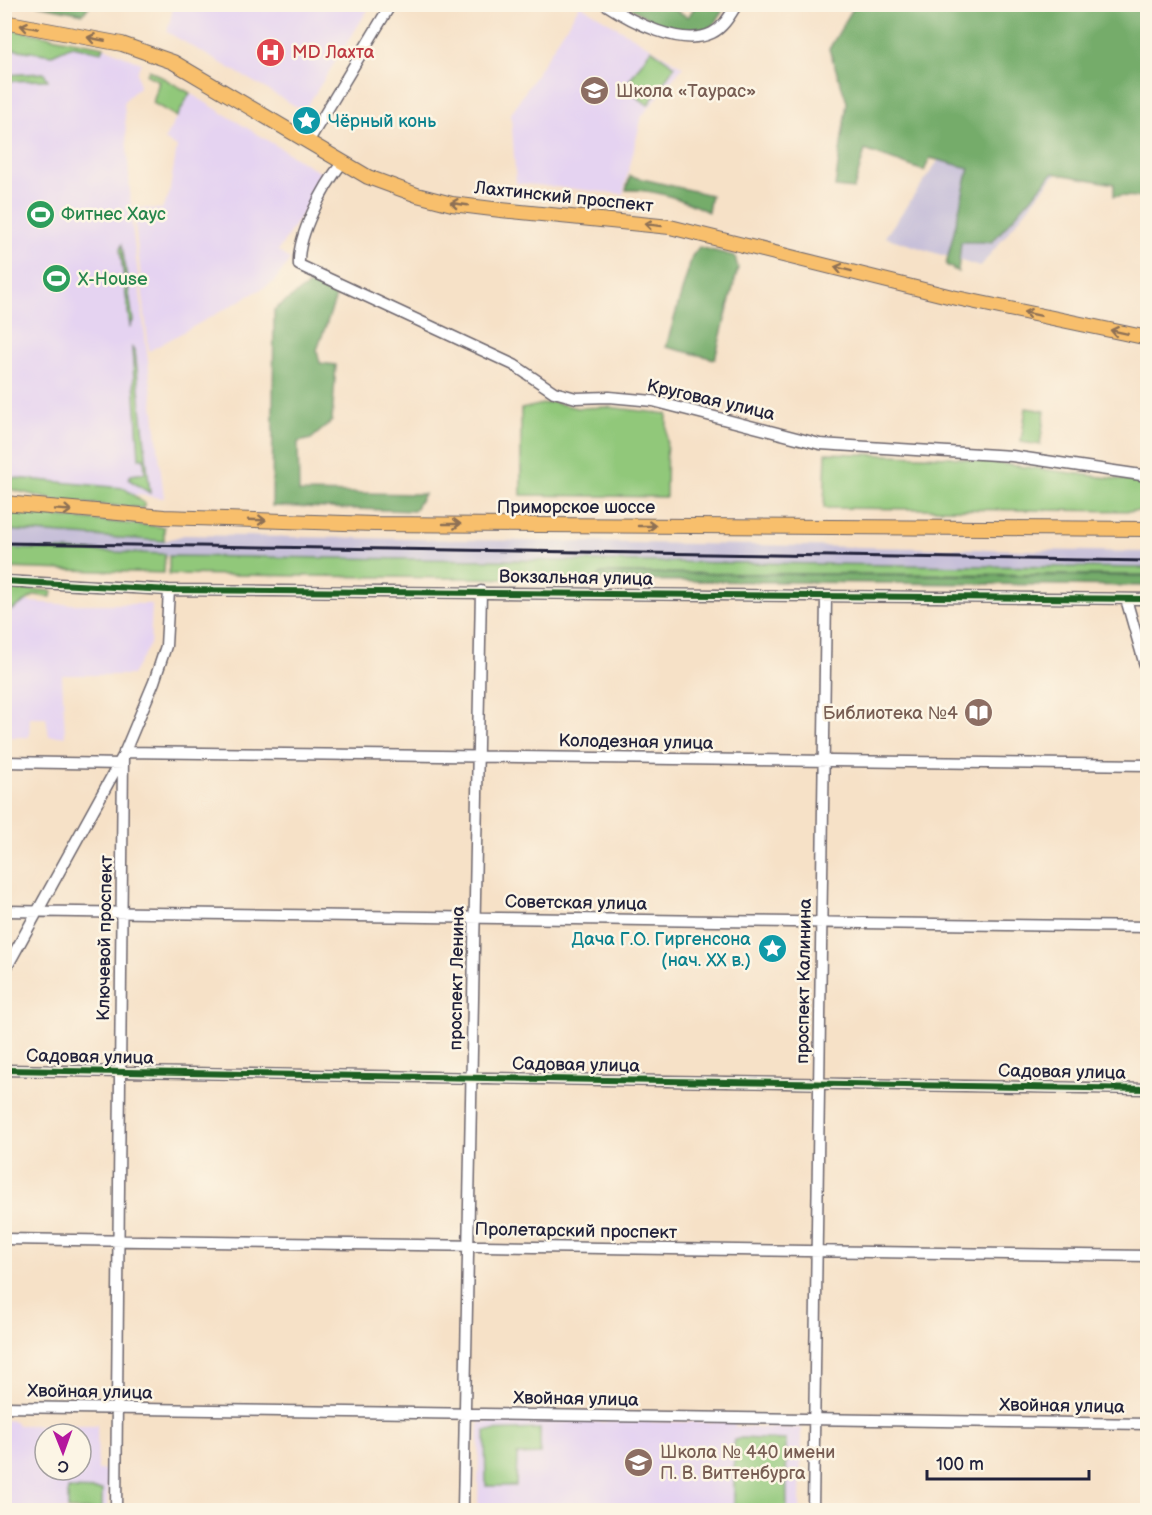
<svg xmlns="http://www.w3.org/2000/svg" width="1152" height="1515" viewBox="0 0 1152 1515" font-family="'Balsamiq Sans',sans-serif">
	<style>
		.built { fill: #e5d3f1; fill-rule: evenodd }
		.industrial { fill: #c7c0d9 }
		.green { fill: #91c87a; stroke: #5a755a; stroke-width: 1.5 }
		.forest { fill: #74ac6a; stroke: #4b6752; stroke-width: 1.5 }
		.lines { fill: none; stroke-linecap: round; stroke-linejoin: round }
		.minor-casing { stroke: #6c656c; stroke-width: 13 }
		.major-casing { stroke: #6c656c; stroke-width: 16 }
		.minor { stroke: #fff; stroke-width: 10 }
		.major { stroke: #f8bf6c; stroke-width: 14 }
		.rail { stroke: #22223b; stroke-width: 3 }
		.cycleway-casing { stroke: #fcf5e5; stroke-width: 10 }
		.cycleway { stroke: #1b5e20; stroke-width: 6 }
		.oneway { stroke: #8d7054 }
		.labels { text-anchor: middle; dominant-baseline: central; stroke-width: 5; stroke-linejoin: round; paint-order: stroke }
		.health-label { font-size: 18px; fill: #be3a42; stroke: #fcf5e5; text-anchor: start }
		.education-label { font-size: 18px; fill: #785e54; stroke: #fcf5e5; text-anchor: start }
		.culture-label { font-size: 18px; fill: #0d838f; stroke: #fcf5e5; text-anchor: start }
		.street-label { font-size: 18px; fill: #22223b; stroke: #fcf5e5 }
		.leisure-label { font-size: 18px; fill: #27864d; stroke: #fcf5e5; text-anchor: start }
	</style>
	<rect width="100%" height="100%" fill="#fcf5e5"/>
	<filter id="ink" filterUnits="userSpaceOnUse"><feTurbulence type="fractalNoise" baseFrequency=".0167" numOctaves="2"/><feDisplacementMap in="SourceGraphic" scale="12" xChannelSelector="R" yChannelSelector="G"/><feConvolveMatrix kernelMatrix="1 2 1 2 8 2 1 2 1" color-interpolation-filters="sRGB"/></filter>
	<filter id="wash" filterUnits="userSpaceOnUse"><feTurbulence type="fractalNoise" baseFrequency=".008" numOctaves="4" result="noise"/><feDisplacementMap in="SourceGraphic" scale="24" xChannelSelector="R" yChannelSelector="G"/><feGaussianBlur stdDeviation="1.35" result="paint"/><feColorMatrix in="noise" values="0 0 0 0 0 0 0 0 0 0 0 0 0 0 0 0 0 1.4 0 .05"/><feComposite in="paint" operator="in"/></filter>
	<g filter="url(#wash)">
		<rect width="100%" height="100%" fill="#f6e1c7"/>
		<path class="built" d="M174 5V4L371 5 304 111 167 32Z
			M580 5 683 67 642 116 623 194 516 183 511 114Z
			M5 29 109 49 141 63 137 72 139 87 124 101 132 224 164 498 5 479Z
			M190 93 326 176 278 251 290 260 274 282 149 351 135 223 139 208 162 209 169 195 177 147 164 140Z
			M4 600 57 604H152L150 644 132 675H62L65 736H49L46 717H30L29 737H5Z
			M5 1420 14 1421 18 1425H97L98 1470H108L107 1510H5ZM45 1434H81V1470H45Z
			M479 1422H735V1427L801 1428 800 1510H478Z"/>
		<path class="industrial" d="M1047 5H1147L1089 151 1053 177 980 267 885 237Z
			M5 530 164 541 184 535 1147 552 1148 568 169 556 5 548Z"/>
		<path class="green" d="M5 28 104 47 102 52 72 46 52 55 5 48Z
			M651 49 675 66 648 105 624 88Z
			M149 70 190 93 177 117 153 103 159 81 147 75Z
			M44 73 48 80 5 81V75Z
			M122 245 133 321 130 326 120 249Z
			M132 348 135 351 150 493 128 479 131 475 145 473 144 458H139Z
			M552 402 577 408 608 407 667 414 666 497 521 495V409Z
			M1026 408 1045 411 1040 445 1021 442Z
			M826 453 950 457 1147 483V511L824 508Z
			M5 477 124 488 145 504 143 508 58 501 5 488Z
			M5 512 164 527V541L5 530Z
			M5 548 165 554 164 573 5 568Z
			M169 556 1147 568 1148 575 601 573 596 580 169 574Z
			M4 588H5L52 591 51 597 35 595 12 610 5 605Z
			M540 1429V1454L517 1455 516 1486H486L485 1431Z
			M741 1438 786 1440 787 1510H734V1445L735 1440Z
			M68 1489 102 1490V1510H68Z"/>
		<path class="forest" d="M37 5 90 4V5L83 14Z
			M626 5H666L688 17 696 5H726C722 10 719 20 713 25 687 46 649 19 626 5Z
			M855 5H1147V197L1114 196V184L1053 173 992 242H961L958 272 946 265 969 168 930 158 924 171 865 150 854 189 835 187 847 102 829 49Z
			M630 176 711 195 708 212C683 199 655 189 626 190Z
			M699 247 735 256 738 268 715 359 666 347 692 256Z
			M310 284 336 297 317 350 320 363 336 365 332 421 311 439 298 442 299 492 424 494 414 511 272 506 274 310Z
			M601 573 1147 576 1148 586 596 580Z"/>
	</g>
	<g filter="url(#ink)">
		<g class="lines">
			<defs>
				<path id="minor" d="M605 4C631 21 681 48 712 33 724 27 730 15 737 4
					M308 142 391 4
					M342 163C324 186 297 235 299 265L514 365 554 392 576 398 609 397 653 401 820 444 1012 456 1148 476
					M4 581 169 590 1148 599
					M1126 599 1148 676
					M124 752 1148 765
					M4 762 123 764
					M4 911 1148 927
					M4 972 123 756
					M4 1070 1148 1089
					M4 1239 1148 1256
					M4 1407 1148 1424
					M116 1510 123 756 154 682 166 646 169 590
					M463 1510 481 591
					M813 1510 826 597"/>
				<path id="major" d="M4 22 122 44 173 62 368 177 417 195 452 204 501 210 670 227 952 297 1148 338
					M4 503 164 517 374 524 1148 529"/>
			</defs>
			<use href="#minor" class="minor-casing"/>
			<use href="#major" class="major-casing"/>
			<use href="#minor" class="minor"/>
			<use href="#major" class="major"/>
			<path class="rail" d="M4 543 1148 561"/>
			<defs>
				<path id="cycleway" d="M4 581 169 590 1148 599
					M4 1070 1148 1089"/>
			</defs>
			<use href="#cycleway" class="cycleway-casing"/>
			<use href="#cycleway" class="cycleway"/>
		</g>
		<defs><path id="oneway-shaft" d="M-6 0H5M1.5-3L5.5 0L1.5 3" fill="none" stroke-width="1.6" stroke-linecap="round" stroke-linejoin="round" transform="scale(1.5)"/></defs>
		<g class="oneway">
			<use href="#oneway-shaft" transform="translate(29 27) rotate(-169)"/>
			<use href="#oneway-shaft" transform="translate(96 39) rotate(-169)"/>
			<use href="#oneway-shaft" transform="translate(459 204) rotate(-172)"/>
			<use href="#oneway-shaft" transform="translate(653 225) rotate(-173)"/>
			<use href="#oneway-shaft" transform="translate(843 269) rotate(-166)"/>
			<use href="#oneway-shaft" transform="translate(1032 314) rotate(-168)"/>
			<use href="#oneway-shaft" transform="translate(1119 332) rotate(-168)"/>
			<use href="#oneway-shaft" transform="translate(63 510) rotate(4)"/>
			<use href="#oneway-shaft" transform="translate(257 520) rotate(2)"/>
			<use href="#oneway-shaft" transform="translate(452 524)"/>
			<use href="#oneway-shaft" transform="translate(647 526)"/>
		</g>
	</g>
	<defs>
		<symbol id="hospital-disc" viewBox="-11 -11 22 22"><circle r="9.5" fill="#e0444e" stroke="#fcf5e5"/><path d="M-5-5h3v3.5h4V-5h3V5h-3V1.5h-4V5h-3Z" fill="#fff"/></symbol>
		<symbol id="school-disc" viewBox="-11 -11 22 22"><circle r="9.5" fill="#8d6e63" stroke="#fcf5e5"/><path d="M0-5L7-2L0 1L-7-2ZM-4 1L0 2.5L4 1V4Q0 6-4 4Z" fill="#fff"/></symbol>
		<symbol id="sight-disc" viewBox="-11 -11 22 22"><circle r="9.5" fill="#0f9aa8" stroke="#fcf5e5"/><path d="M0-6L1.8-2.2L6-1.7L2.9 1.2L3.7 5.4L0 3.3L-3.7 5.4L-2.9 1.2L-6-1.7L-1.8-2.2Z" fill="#fff"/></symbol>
		<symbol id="stadium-disc" viewBox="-11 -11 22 22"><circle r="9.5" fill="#2e9e5b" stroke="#fcf5e5"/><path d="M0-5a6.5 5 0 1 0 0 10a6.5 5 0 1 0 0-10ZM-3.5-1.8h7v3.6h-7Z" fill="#fff"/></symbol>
		<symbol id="library-disc" viewBox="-11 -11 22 22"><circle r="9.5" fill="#8d6e63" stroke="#fcf5e5"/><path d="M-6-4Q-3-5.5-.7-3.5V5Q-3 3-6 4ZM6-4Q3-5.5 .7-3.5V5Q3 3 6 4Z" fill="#fff"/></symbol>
	</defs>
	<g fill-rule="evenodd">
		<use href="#hospital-disc" x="254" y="36" width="33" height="33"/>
		<use href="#school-disc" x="578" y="74" width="33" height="33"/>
		<use href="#sight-disc" x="290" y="104" width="33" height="33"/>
		<use href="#stadium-disc" x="24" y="198" width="33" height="33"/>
		<use href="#stadium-disc" x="40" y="262" width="33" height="33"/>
		<use href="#library-disc" x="962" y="696" width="33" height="33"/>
		<use href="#sight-disc" x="756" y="932" width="33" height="33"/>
		<use href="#school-disc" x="622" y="1446" width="33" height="33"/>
	</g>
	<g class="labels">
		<g class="health-label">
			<text x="292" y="52">MD Лахта</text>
		</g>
		<g class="education-label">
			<text x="616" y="91">Школа «Таурас»</text>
			<text x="958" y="713" text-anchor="end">Библиотека №4</text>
			<text x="660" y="1452">Школа № 440 имени<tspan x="660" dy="21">П. В. Виттенбурга</tspan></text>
		</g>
		<g class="culture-label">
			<text x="328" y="121">Чёрный конь</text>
			<text x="751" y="939" text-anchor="end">Дача Г.О. Гиргенсона<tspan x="751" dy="21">(нач. XX в.)</tspan></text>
		</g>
		<g class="street-label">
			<text transform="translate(564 197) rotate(6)">Лахтинский проспект</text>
			<text transform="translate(711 400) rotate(13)">Круговая улица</text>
			<text x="576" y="507">Приморское шоссе</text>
			<text transform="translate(576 578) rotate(1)">Вокзальная улица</text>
			<text transform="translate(636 742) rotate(1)">Колодезная улица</text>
			<text transform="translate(576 903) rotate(1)">Советская улица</text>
			<text transform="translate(105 938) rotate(-89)">Ключевой проспект</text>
			<text transform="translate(457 978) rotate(-89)">проспект Ленина</text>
			<text transform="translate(804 981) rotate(-89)">проспект Калинина</text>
			<text transform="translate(90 1057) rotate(1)">Садовая улица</text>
			<text transform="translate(576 1065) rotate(1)">Садовая улица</text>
			<text transform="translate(1062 1072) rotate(1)">Садовая улица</text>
			<text transform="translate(576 1231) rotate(1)">Пролетарский проспект</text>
			<text transform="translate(90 1392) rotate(1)">Хвойная улица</text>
			<text transform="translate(576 1399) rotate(1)">Хвойная улица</text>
			<text transform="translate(1062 1406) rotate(1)">Хвойная улица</text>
		</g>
		<g class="leisure-label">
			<text x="61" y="214">Фитнес Хаус</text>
			<text x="78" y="279">X-House</text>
		</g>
	</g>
	<rect width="1152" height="1515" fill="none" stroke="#fcf5e5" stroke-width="24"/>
	<g transform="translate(63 1452) rotate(179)"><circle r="28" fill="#fcf5e5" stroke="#a5a1a1" stroke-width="1.5"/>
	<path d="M0-4.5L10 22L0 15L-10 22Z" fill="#b5179e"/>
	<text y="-9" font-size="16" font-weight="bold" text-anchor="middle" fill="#22223b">С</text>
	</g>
	<path d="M927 1470v9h162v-9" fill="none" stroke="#22223b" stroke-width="3"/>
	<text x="936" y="1470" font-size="18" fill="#22223b" stroke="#fcf5e5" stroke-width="4.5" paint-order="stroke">100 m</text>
</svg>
